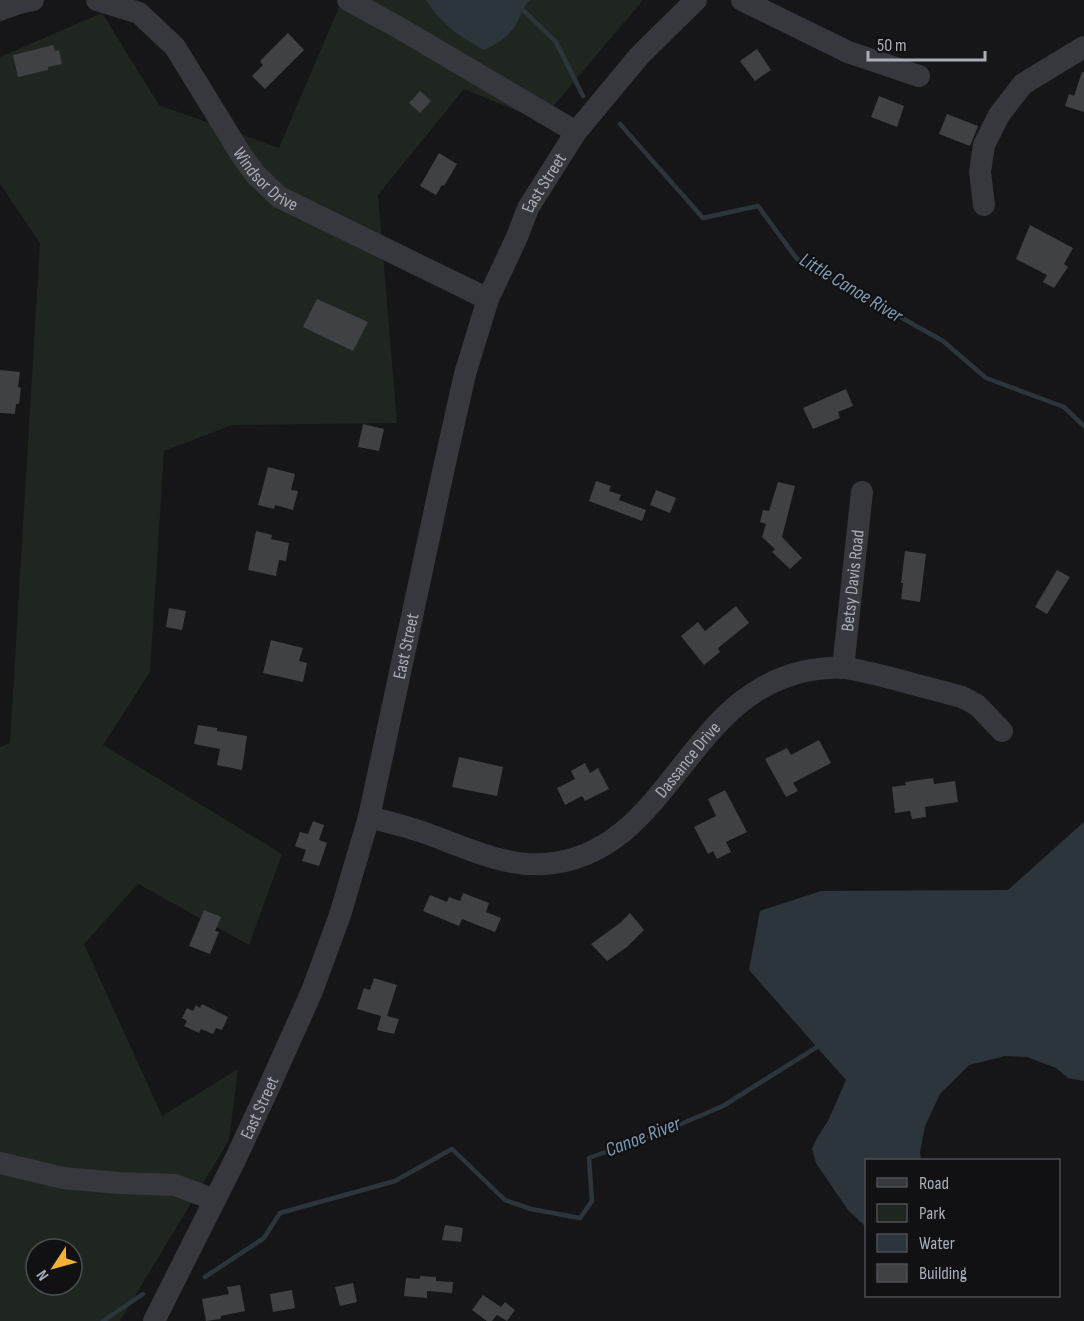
<svg xmlns="http://www.w3.org/2000/svg" width="1084" height="1321" viewBox="0 0 1084 1321" font-family="'Sofia Sans Condensed',sans-serif">
	<style>
		.green { fill: #1e261f; fill-rule: evenodd }
		.water { fill: #2c353c }
		.lines { fill: none; stroke-linecap: round; stroke-linejoin: round }
		.stream { stroke: #2c353c; stroke-width: 4.5 }
		.building { fill: #404145 }
		.minor { stroke: #37383d; stroke-width: 22 }
		.labels { text-anchor: middle; dominant-baseline: central; stroke-width: 4.5; stroke-linejoin: round; paint-order: stroke }
		.street-label { font-size: 18px; fill: #a8adb8; stroke: #111113 }
		.water-label { font-size: 20px; font-style: italic; fill: #7f9bb3; stroke: #111113 }
	</style>
	<rect width="100%" height="100%" fill="#161618"/>
	<path class="green" d="M342 0H643L541 121 464 89 378 195 397 423 232 425 164 451 150 672 103 745 282 854 249 945 138 884 84 944 162 1116 238 1069 229 1140 120 1321H0V747L10 743 40 243 0 184V57L102 13 159 105 279 148ZM36 1249H72V1285H36Z"/>
	<path class="water" d="M426 0H530C521 8 520 21 512 30 505 40 494 45 484 50 457 35 444 26 426 0Z
		M1084 822V1081L1068 1078 1056 1068 1027 1057 1005 1056 969 1065 940 1094 925 1126 920 1152 921 1160H866V1227L848 1210 835 1191 816 1163 812 1149 817 1138 829 1119 846 1080 749 970 760 911 821 891 1008 890Z"/>
	<g class="lines">
		<path class="stream" d="M517 0 524 11 556 42 583 96
			M620 124 703 218 758 206 797 259 943 341 986 378 1064 407 1084 426
			M205 1277 264 1238 280 1213 395 1181 452 1149 505 1200 531 1209 580 1218 592 1201 589 1158 662 1132 723 1106 817 1047
			M103 1321 143 1294"/>
	</g>
	<path class="building" d="M288 33 304 50 265 89 252 76 263 65 260 61Z
		M53 45 55 51 59 50 62 64 48 67V70L18 77 13 55Z
		M757 49 771 70 755 81 740 61Z
		M1082 72H1084V112L1065 106 1069 94 1074 96Z
		M420 91 431 101 420 113 409 103Z
		M879 96 904 106 897 127 871 117Z
		M947 114 978 126 970 146 939 134Z
		M439 153 457 164 444 186 442 185 436 195 420 186Z
		M1030 225 1073 248 1064 264 1068 267 1054 288 1043 282 1047 275 1016 259Z
		M317 299 368 322 353 351 303 327Z
		M0 370 20 372 18 387 21 388 19 404H16L15 414 0 413Z
		M846 389 853 406 838 412 840 418 813 429 803 408Z
		M363 424 384 429 379 451 358 447Z
		M268 467 295 474 291 490 298 491 293 510 275 505 274 509 258 505Z
		M596 481 611 486 609 491 621 495 619 500 646 510 642 521 589 501Z
		M778 482 795 486 782 537 802 558 790 569 772 552 775 549 762 537 766 524 760 522 763 510 769 511Z
		M656 490 676 498 670 513 650 505Z
		M256 531 272 535 271 539 289 543 286 561 279 560 276 576 248 570Z
		M905 551 926 554 920 602 901 599 903 583H901Z
		M1057 570 1070 577 1047 614 1035 607Z
		M736 606 749 623 718 648 720 652 704 665 681 636 698 622 705 631Z
		M169 608 186 611 182 630 166 627Z
		M271 640 303 648 299 661 307 663 303 682 263 673Z
		M198 725 217 728V731L247 736 242 770 217 765 220 749 194 744Z
		M819 740 831 763 793 783 798 791 786 797 765 759 787 748 791 755Z
		M459 757 503 767 497 796 452 787Z
		M585 763 590 773 598 768 609 789 585 801 582 796 565 805 557 788 575 779 571 771Z
		M933 778 934 784 955 781 958 802 925 807 926 817 912 819 910 811 895 813 892 787 906 785 905 782Z
		M725 790 747 832 726 842 731 852 717 859 713 851 708 854 694 827 716 816 708 799Z
		M313 821 324 825 319 840 327 843 319 866 302 861 306 850 295 846 300 832 308 834Z
		M463 893 489 903 486 912 501 918 495 932 462 919 459 926 423 911 430 895 447 902 449 897 460 901Z
		M204 910 221 917 215 931 219 932 210 954 189 946Z
		M630 913 644 930 627 947 607 961 591 944 620 923Z
		M374 978 397 985 387 1016 399 1019 394 1034 377 1030 381 1016 357 1009 364 988 370 990Z
		M202 1004 228 1017 222 1030 216 1028 213 1034 201 1029 199 1033 184 1026 187 1021 182 1018 187 1008 193 1011 196 1005 200 1008Z
		M445 1225 463 1228 461 1242 442 1240Z
		M420 1276 436 1277V1281L453 1282 452 1293 427 1291V1298L404 1296 406 1278 420 1279Z
		M353 1283 357 1302 340 1306 335 1287Z
		M240 1285 245 1311 221 1316V1319L206 1321 202 1299 229 1294 227 1287Z
		M292 1290 295 1308 273 1312 270 1294Z
		M483 1295 501 1307 505 1302 515 1310 507 1321 497 1315 492 1321H487L472 1310Z"/>
	<g class="lines">
		<g class="minor">
			<path id="s1" d="M97 0 139 13 175 47 242 156 255 174 279 197 488 299"/>
			<path d="M348 0 396 26 576 132"/>
			<path d="M742 0 848 52 919 76"/>
			<path d="M0 10 19 3 33 0"/>
			<path d="M984 205 980 172 984 145 999 115 1023 84 1084 47"/>
			<path id="s2" d="M843 668 862 492"/>
			<path id="s3" d="M369 817C387 822 405 826 422 832 461 845 502 867 544 864 676 855 686 676 829 668 847 666 865 672 883 676 909 683 936 690 962 697L977 705 1002 731"/>
			<path d="M0 1163 63 1178 119 1183 175 1185 215 1200"/>
			<path id="s4" d="M154 1321 235 1160 269 1087 312 991 340 915 369 817 443 472 465 374 488 299 517 237 528 208 576 132 640 55 696 0"/>
		</g>
	</g>
	<g class="labels">
		<g class="street-label">
			<text stroke="none"><textPath href="#s1" startOffset="255">Windsor Drive</textPath></text>
			<text stroke="none"><textPath href="#s4" startOffset="1210">East Street</textPath></text>
			<text stroke="none"><textPath href="#s2" startOffset="88">Betsy Davis Road</textPath></text>
			<text stroke="none"><textPath href="#s4" startOffset="724">East Street</textPath></text>
			<text stroke="none"><textPath href="#s3" startOffset="366">Dassance Drive</textPath></text>
			<text stroke="none"><textPath href="#s4" startOffset="238">East Street</textPath></text>
		</g>
		<g class="water-label">
			<text transform="translate(851 288) rotate(31)">Little Canoe River</text>
			<text transform="translate(643 1137) rotate(-21)">Canoe River</text>
		</g>
	</g>
	<rect x="865" y="1159" width="195" height="138" fill="#111113" stroke="#4d4f55" stroke-width="1.5"/>
	<rect x="877" y="1178" width="30" height="9" fill="#37383d" stroke="#4d4f55" stroke-width="1.5"/>
	<text x="919" y="1189" font-size="18" fill="#a8adb8">Road</text>
	<rect x="877" y="1204" width="30" height="18" fill="#1e261f" stroke="#4d4f55" stroke-width="1.5"/>
	<text x="919" y="1219" font-size="18" fill="#a8adb8">Park</text>
	<rect x="877" y="1234" width="30" height="18" fill="#2c353c" stroke="#4d4f55" stroke-width="1.5"/>
	<text x="919" y="1249" font-size="18" fill="#a8adb8">Water</text>
	<rect x="877" y="1264" width="30" height="18" fill="#404145" stroke="#4d4f55" stroke-width="1.5"/>
	<text x="919" y="1279" font-size="18" fill="#a8adb8">Building</text>
	<g transform="translate(54 1267) rotate(234)"><circle r="28" fill="#111113" stroke="#4d4f55" stroke-width="1.5"/>
	<path d="M0-4.5L10 22L0 15L-10 22Z" fill="#f2b134"/>
	<text y="-9" font-size="16" font-weight="bold" text-anchor="middle" fill="#a8adb8">N</text>
	</g>
	<path d="M868 51v9h117v-9" fill="none" stroke="#a8adb8" stroke-width="3"/>
	<text x="877" y="51" font-size="18" fill="#a8adb8" stroke="#111113" stroke-width="4.5" paint-order="stroke">50 m</text>
</svg>
